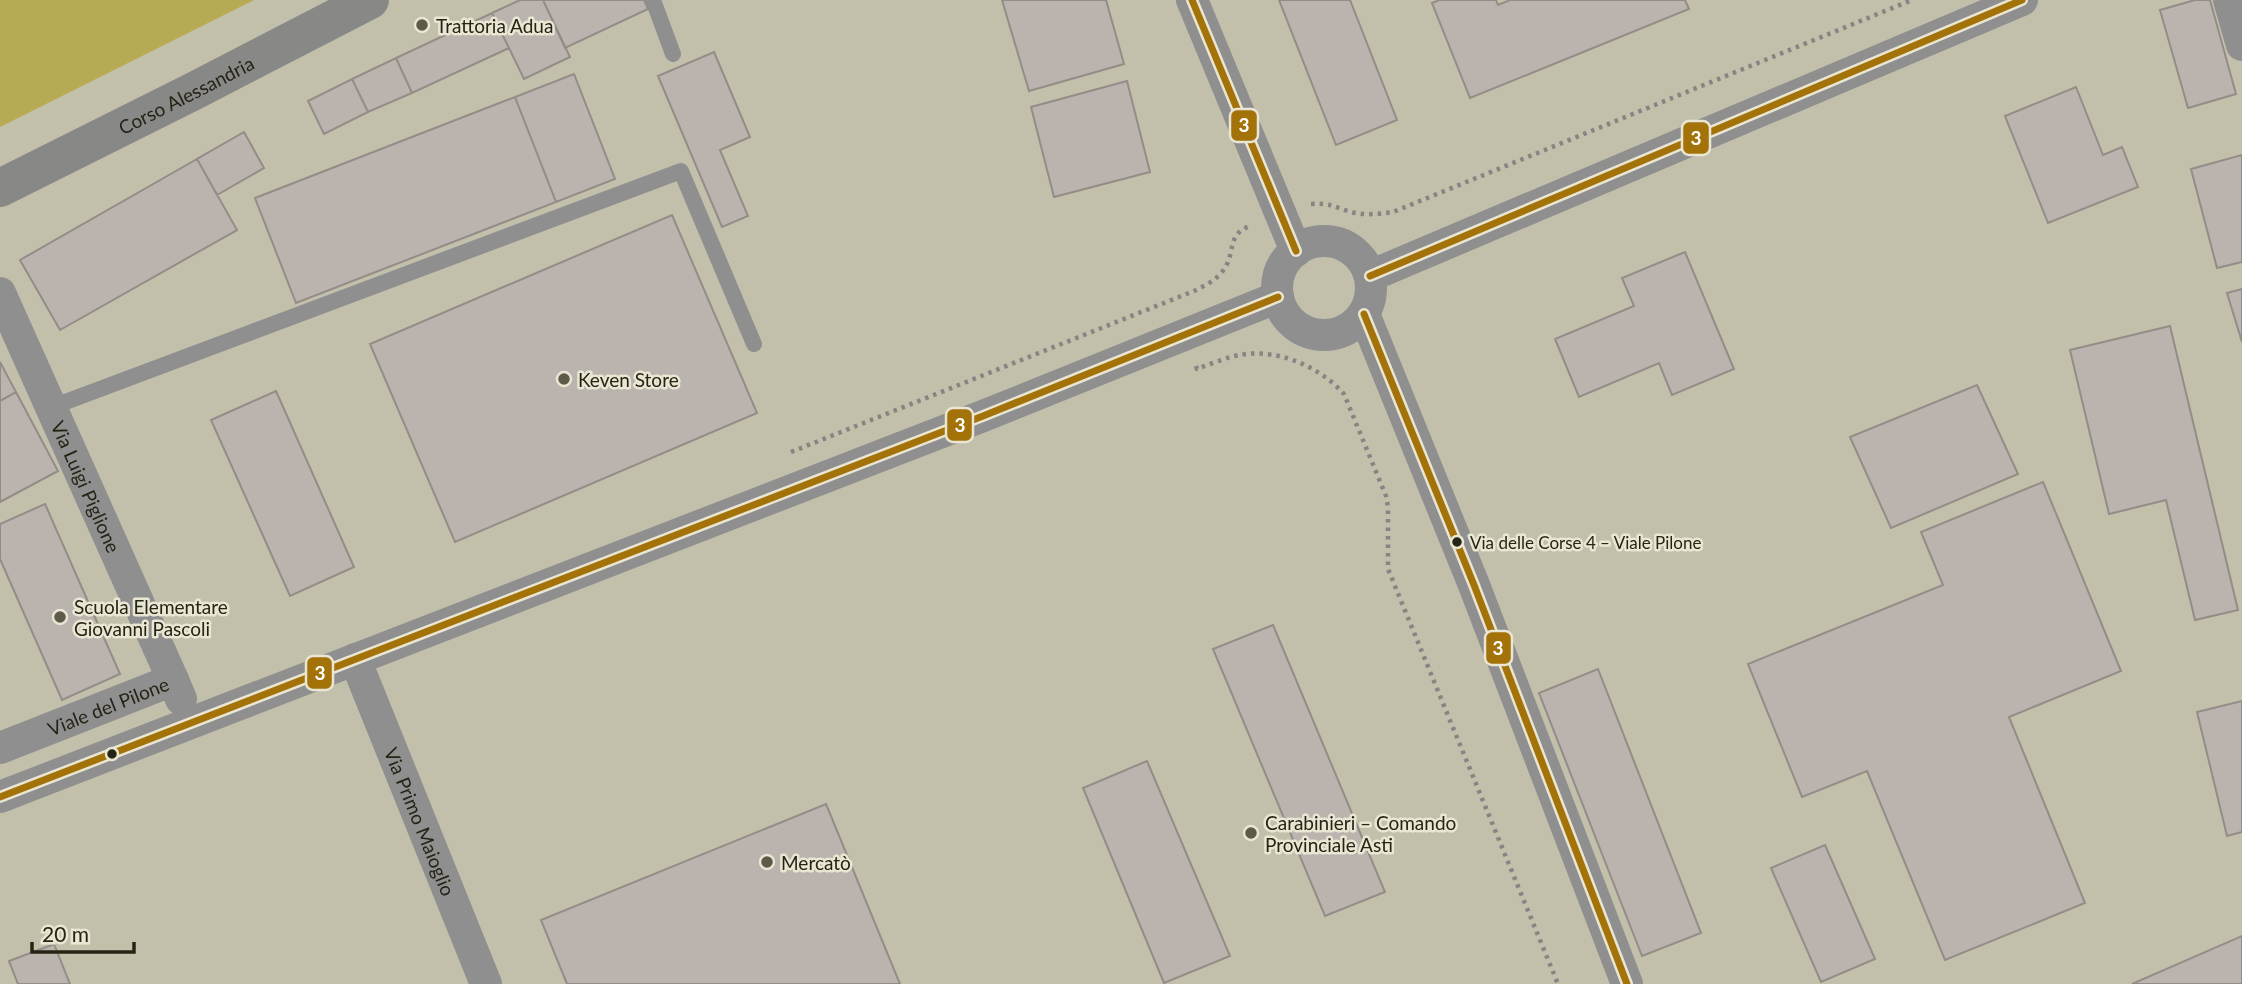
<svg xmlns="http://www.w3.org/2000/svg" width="2242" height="984" viewBox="0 0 2242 984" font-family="Lato,sans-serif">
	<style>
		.green { fill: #b6aa54 }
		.building { fill: #bbb3ae; stroke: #948c87; stroke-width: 2 }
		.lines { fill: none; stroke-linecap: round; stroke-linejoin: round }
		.path { stroke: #868582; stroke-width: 4.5; stroke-dasharray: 3.5 5; stroke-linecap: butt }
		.service { stroke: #908f90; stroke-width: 16 }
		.minor { stroke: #908f90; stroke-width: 32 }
		.primary { stroke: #888887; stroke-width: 38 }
		.bus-1-casing { stroke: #e9e6d3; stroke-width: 12 }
		.bus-1 { stroke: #a37208; stroke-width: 7 }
		.poi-dot { fill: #5d5a49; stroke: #e9e6d3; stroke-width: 2.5 }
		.bus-dot { fill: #262415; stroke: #e9e6d3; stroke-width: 2.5 }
		.labels { text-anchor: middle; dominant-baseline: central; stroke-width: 5; stroke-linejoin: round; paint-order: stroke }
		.bus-label { font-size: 17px; fill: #262415; stroke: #e9e6d3; text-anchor: start }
		.poi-label { font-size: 19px; fill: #262415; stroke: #e9e6d3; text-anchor: start }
		.street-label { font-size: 19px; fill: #262415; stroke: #e9e6d3 }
		.line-badge { stroke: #e9e6d3; stroke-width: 2.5 }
		.badge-label { font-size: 19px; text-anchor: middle; font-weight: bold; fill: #fff }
	</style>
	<rect width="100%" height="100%" fill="#c2bfaa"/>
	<path class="green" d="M0 0H254L0 127Z"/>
	<path class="building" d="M520 0H543L570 57 524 79 492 13Z
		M543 0H644L648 9 565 48Z
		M1002 0H1106L1124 64 1029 91Z
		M1279 0H1350L1397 120 1336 145Z
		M1439 0H1496L1498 5 1510 0H1685L1689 9 1470 98 1432 3Z
		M2195 0H2210L2236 94 2188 108 2160 10Z
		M492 13 509 48 412 93 396 58Z
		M714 52 750 137 720 150 748 216 722 227 658 76Z
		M396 58 412 93 368 112 352 79Z
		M574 74 615 179 556 202 515 97Z
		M352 79 368 112 324 134 308 101Z
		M1127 81 1150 172 1054 197 1031 107Z
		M2076 87 2103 155 2122 147 2138 187 2048 223 2005 116Z
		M515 97 556 202 296 303 255 198Z
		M244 132 264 168 217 195 197 159Z
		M2242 155V262L2217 268 2191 169Z
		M197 159 237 230 60 330 20 260Z
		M672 215 757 413 455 542 370 344Z
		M1685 252 1734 369 1672 395 1659 363 1579 397 1555 339 1634 306 1622 278Z
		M2242 289V342L2227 293Z
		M2170 326 2238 610 2195 620 2166 500 2109 514 2070 350Z
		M0 362 16 392 0 401Z
		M1977 385 2018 474 1891 528 1850 437Z
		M276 391 354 567 290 596 211 420Z
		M16 392 58 471 0 502V401Z
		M2043 482 2121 671 2009 717 2085 903 1945 960 1867 771 1802 797 1748 664 1943 585 1921 532Z
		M45 504 120 674 62 700 0 559V524Z
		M1273 625 1385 892 1325 916 1213 649Z
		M1598 669 1701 933 1642 956 1539 693Z
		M2242 701V832L2227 836 2197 712Z
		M1147 761 1230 956 1164 983 1083 788Z
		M826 804 900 984H567L541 920Z
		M1825 845 1875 959 1821 982 1771 868Z
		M2242 936V984H2132Z
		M54 944 70 984H18L9 961Z"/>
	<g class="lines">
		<path class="path" d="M1311 204C1331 203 1331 206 1348 211 1362 216 1379 214 1393 212L1912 0
			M1196 366 1197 369C1210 364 1225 358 1239 355 1277 348 1319 366 1344 394L1386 496 1388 507V569L1558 984
			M791 452 1194 291C1204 286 1215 281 1222 272 1237 254 1225 235 1250 226"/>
		<path class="service" d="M653 0 673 54
			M52 407 681 171 754 344"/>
		<g class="minor">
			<path d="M1192 0 1296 251"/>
			<path d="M2229 0 2242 45"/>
			<circle cx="1324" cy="288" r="47"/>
			<path d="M1370 276 2022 0"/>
			<path id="s1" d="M0 293 173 680"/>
			<path d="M1364 314 1474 585 1627 984"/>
			<path id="s2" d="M355 659 486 984"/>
			<path id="s3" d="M0 748 173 680 181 699"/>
			<path d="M0 797 983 416 1278 297"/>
		</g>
		<path class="primary" id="s4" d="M0 188 194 91 370 0"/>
		<defs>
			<path id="bus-1" d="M1192 0 1296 251
				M1370 276 2022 0
				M1364 314 1474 585 1627 984
				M0 797 983 416 1278 297"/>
		</defs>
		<use href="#bus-1" class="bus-1-casing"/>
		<use href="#bus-1" class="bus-1"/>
	</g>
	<g class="poi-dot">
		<circle cx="422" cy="25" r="7"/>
		<circle cx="564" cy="379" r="7"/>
		<circle cx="60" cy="617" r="7"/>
		<circle cx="1251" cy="833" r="7"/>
		<circle cx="767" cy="862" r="7"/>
	</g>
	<g class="bus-dot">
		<circle cx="1457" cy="542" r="6"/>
		<circle cx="112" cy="754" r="6"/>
	</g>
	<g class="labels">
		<g class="bus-label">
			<text x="1470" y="542">Via delle Corse 4 – Viale Pilone</text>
		</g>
		<g class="poi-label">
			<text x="436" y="25">Trattoria Adua</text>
			<text x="578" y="379">Keven Store</text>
			<text x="74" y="606">Scuola Elementare<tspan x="74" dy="22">Giovanni Pascoli</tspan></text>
			<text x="1265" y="822">Carabinieri – Comando<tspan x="1265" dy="22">Provinciale Asti</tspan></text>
			<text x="781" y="862">Mercatò</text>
		</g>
		<g class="street-label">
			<text stroke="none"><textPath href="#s4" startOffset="208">Corso Alessandria</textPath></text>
			<text stroke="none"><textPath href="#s1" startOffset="212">Via Luigi Piglione</textPath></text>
			<text stroke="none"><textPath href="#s3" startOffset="116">Viale del Pilone</textPath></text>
			<text stroke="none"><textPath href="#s2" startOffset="175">Via Primo Maioglio</textPath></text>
		</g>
	</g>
	<g class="line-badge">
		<rect x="1230" y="109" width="28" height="33" rx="7" fill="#a37208"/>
		<rect x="1682" y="121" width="28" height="34" rx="7" fill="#a37208"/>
		<rect x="946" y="408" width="27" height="34" rx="7" fill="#a37208"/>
		<rect x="1485" y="631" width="27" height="34" rx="7" fill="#a37208"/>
		<rect x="306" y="656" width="27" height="34" rx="7" fill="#a37208"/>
	</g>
	<g class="badge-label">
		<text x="1244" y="132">3</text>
		<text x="1696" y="145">3</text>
		<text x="960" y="432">3</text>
		<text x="1498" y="655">3</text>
		<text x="320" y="680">3</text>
	</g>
	<path d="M32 942v10h102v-10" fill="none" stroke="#262415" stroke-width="3.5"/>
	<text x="42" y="942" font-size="21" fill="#262415" stroke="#e9e6d3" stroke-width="5" paint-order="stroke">20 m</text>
</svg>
